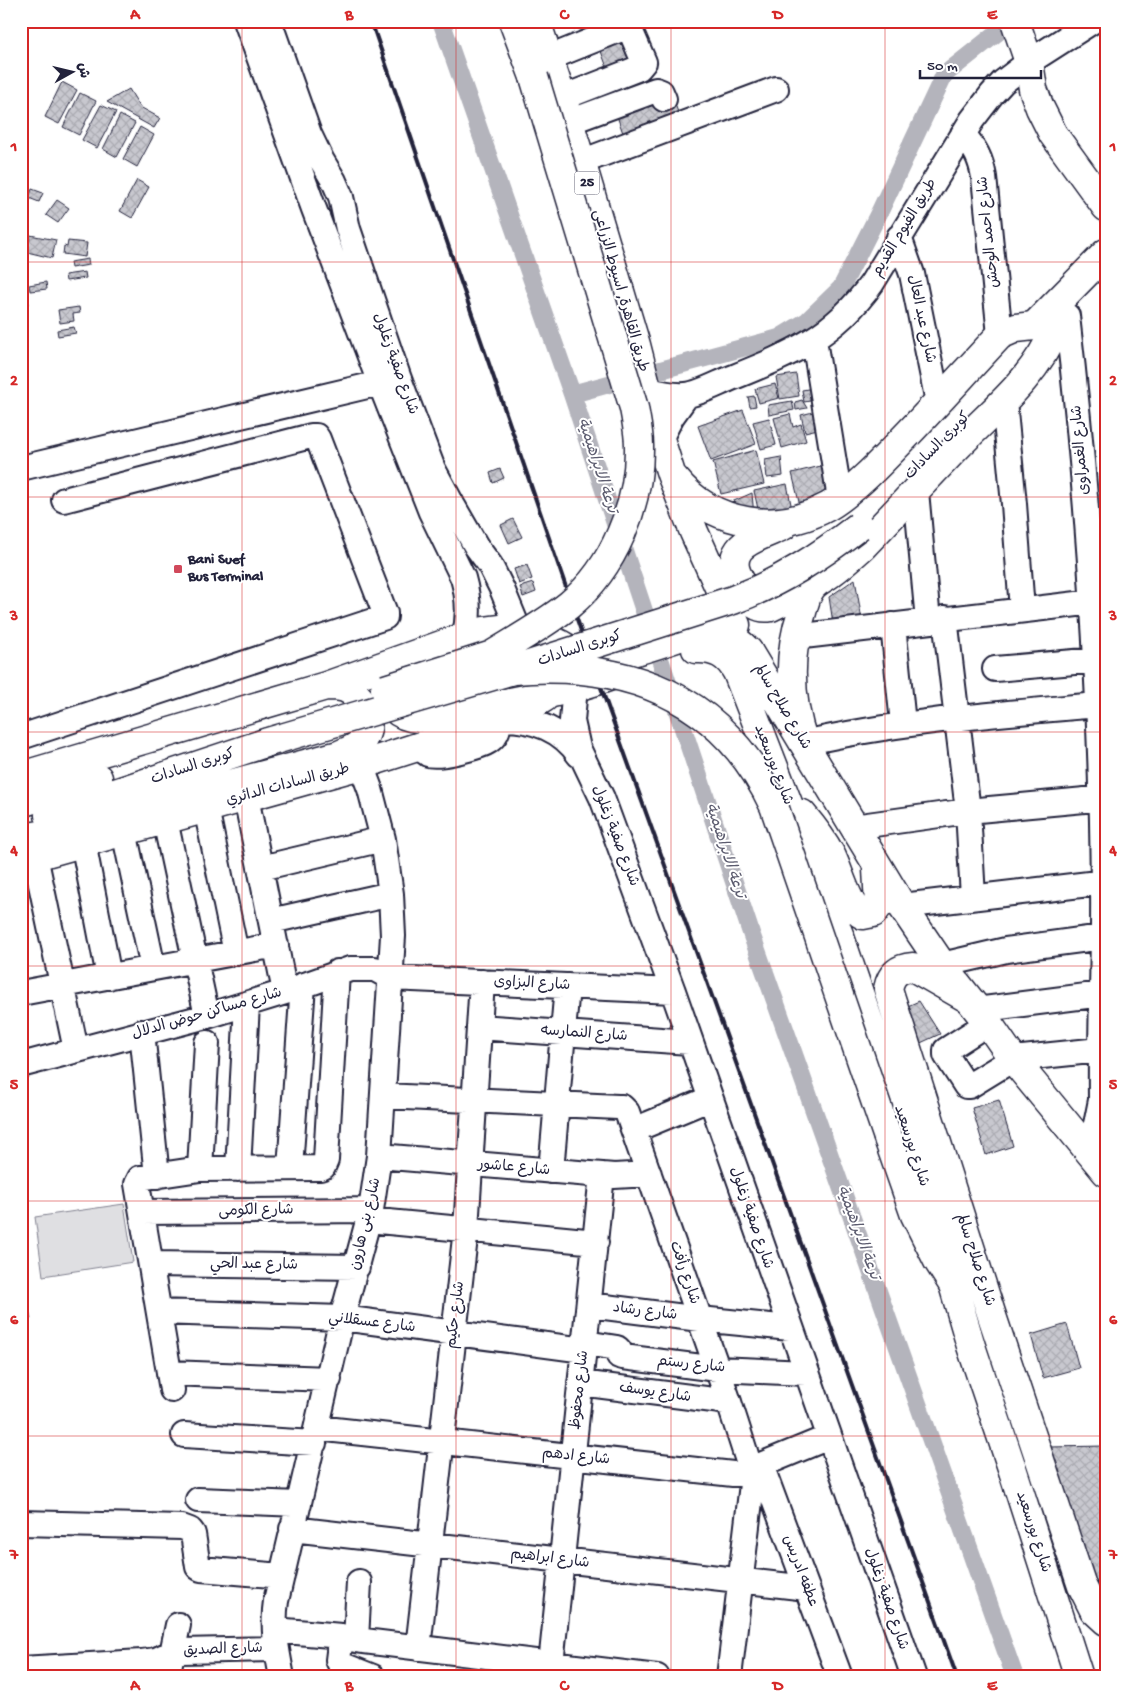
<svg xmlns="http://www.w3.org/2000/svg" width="1127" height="1698" viewBox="0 0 1127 1698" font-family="'Gochi Hand','Playpen Sans Arabic',sans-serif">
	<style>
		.pitch { fill: #dfdfe2; stroke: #80808e }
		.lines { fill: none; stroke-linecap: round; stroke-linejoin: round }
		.canal { stroke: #b4b4bc; stroke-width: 18 }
		.building { fill: url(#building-cross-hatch); stroke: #22223b }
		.minor-casing { stroke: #22223b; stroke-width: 28 }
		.major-casing { stroke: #22223b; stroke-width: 31 }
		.highway-casing { stroke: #22223b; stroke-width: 31 }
		.minor { stroke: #fff; stroke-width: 24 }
		.major { stroke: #fff; stroke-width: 28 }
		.highway { stroke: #fff; stroke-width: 28 }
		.rail { stroke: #22223b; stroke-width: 4 }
		.highway-bridge-casing { stroke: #22223b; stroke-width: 31; stroke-linecap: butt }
		.highway-bridge { stroke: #fff; stroke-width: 28 }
		.grid { fill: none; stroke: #d62828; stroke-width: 1; stroke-opacity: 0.55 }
		.poi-dot { fill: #d1495b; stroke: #fff; stroke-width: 2 }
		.labels { text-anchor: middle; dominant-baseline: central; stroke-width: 4; stroke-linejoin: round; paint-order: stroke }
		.shield { fill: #fff; stroke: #646476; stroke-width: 1 }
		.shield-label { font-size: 14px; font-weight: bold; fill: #22223b }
		.street-label { font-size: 15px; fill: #22223b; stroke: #fff }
		.poi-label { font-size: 15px; font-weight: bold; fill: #22223b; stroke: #fff; text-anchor: start }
		.water-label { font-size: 16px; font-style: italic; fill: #5c5c6f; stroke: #fff }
		.neatline { fill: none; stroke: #d62828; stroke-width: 2 }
		.grid-label { font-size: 16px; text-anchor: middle; font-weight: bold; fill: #d62828 }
	</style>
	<defs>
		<pattern id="building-cross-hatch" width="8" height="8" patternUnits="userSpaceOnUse" patternTransform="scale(1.25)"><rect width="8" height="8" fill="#c8c8cf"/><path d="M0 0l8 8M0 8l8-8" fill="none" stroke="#acacb3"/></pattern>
	</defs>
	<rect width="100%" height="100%" fill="#fff"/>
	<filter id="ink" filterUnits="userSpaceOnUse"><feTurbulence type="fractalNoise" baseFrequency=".02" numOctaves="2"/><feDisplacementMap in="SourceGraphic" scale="10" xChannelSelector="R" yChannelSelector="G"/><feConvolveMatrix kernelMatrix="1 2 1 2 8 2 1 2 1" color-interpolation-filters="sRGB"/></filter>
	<g filter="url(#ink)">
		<path class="pitch" d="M124 1204 133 1262 43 1276 35 1217Z
			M21 1277 31 1319 21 1321Z"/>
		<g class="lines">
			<path class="canal" d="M441 21 572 394 752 936 1015 1677
				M572 394 779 338 807 321 841 288 880 211 944 75 1012 21"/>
		</g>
		<path class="building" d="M628 35 638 59 608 70 599 46Z
			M62 82 77 90 59 124 45 117Z
			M129 89 140 107 160 118 154 128 107 102Z
			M80 93 96 101 79 135 63 127Z
			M672 96 679 115 624 136 617 116Z
			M101 105 116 112 97 148 82 140Z
			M120 115 135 123 117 157 103 149Z
			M140 127 154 135 137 167 123 159Z
			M137 180 149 187 132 218 120 211Z
			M32 189 43 193 39 202 29 198Z
			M57 200 69 208 58 223 46 215Z
			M30 235 56 240 52 258 27 252Z
			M68 241 87 243 85 257 63 254 64 246 67 247Z
			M88 259 89 265 71 268 70 262Z
			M85 272 86 278 66 281 65 275Z
			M46 282 47 289 30 291 29 285Z
			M25 292 28 304 21 305V294Z
			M79 307 80 313 73 314 74 321 60 323 58 310Z
			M74 327 76 333 58 336 57 330Z
			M796 374 799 396 780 399 776 377Z
			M775 384 779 398 759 403 755 389Z
			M814 388 816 400 804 402 802 390Z
			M754 396 756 406 750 407 748 397Z
			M802 400 807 408 796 410 795 402Z
			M792 401 794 410 769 415 768 405Z
			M743 410 756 444 711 461 698 426Z
			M817 411 822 428 805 432 801 415Z
			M790 414 793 427 801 424 806 441 782 448 774 418Z
			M769 418 776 445 761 449 753 422Z
			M756 450 764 484 721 494 713 462Z
			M781 457 783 476 767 478 765 460Z
			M829 464 840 511 806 531 792 473Z
			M500 469 504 478 493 483 490 473Z
			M787 484 794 520 762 527 754 491Z
			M752 493 754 517 727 504Z
			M513 519 522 537 509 543 501 525Z
			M527 565 532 579 519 584 514 569Z
			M855 579 864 632 835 636 829 597Z
			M533 583 536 592 523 597 520 587Z
			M919 1001 940 1034 914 1046 901 1009Z
			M999 1100 1013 1146 986 1155 972 1108Z
			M1067 1324 1079 1368 1043 1378 1031 1335Z
			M1106 1446V1595L1090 1578 1048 1447Z"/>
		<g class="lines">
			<defs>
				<path id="minor" d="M246 21 314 209 380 383 431 512 463 578C469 599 470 617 464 637
					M269 21 309 134 322 161 334 181 341 197 348 229 399 379 433 469 453 506 476 546 490 565 502 589 525 645
					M549 58 626 27 629 29 631 32 644 62 639 68 562 98
					M569 122 656 90 661 92 664 99
					M963 134C975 148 981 159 984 177L1000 335
					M581 162 776 89
					M899 237 912 274 938 402
					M1067 316C1089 504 1101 693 1103 883 1104 955 1100 1027 1101 1100L1097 1120 1089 1152
					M814 340 840 499
					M648 390C660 393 674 396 686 395 698 394 717 384 729 379 788 355 833 338 872 283L972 120 992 94 1003 82 1029 62 1093 21
					M1004 401 1014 504 1022 610
					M660 439 672 416 687 395
					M21 468 380 383
					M916 491 928 621
					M945 618 968 811 973 897
					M893 625 903 724
					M795 637 1094 602
					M995 669 1097 660
					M577 687 574 698 572 721 578 748 602 798 673 991 914 1677
					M504 719C534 719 562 730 579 755
					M21 737 385 617V613L318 439 316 436H311L64 500
					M804 743C900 721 999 714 1098 705
					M419 746C421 749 425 752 428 754 438 758 480 747 489 741 496 736 499 728 499 720
					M246 797 285 992
					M206 808 236 953
					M165 820 207 1016
					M853 827 968 811 1106 798
					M124 831 153 968
					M83 842 109 977
					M35 856 76 1050
					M261 868 383 839
					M902 906 1106 882
					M271 921 391 894
					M942 965 1006 950 1103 937
					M21 993 276 945
					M976 1010 1102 994
					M988 1023 946 1050V1055L966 1086H969L1013 1059 1100 1050
					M479 1027 689 1042
					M142 1032 157 1176
					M21 1065 207 1016 285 992 350 969H375L391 978 673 991
					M384 1096 618 1107H622L627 1112 729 1402 748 1461 752 1484 729 1677
					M634 1130 709 1099
					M379 1156 614 1176 649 1174
					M290 1168 303 985
					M200 1169 207 1043
					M238 1169 247 1004
					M551 1171 567 986
					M142 1212 371 1210
					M368 1220 596 1242
					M151 1264 357 1267
					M589 1305 700 1319 790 1328
					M159 1312 342 1318 584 1350
					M585 1343 617 1348 619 1350V1356L623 1357 717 1369 806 1373
					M169 1373 329 1379
					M580 1383 729 1402
					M172 1390 137 1184 140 1178 200 1169 320 1168 323 1167 326 1160 337 972
					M317 1428 733 1474H739L829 1437
					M184 1435 314 1443
					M761 1465 840 1677
					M198 1500 299 1504
					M21 1523 182 1527 190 1530 193 1534 198 1567 201 1569 282 1576
					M292 1529 807 1588
					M275 1630 341 1636 356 1640 657 1677
					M341 1636 338 1660 340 1664 373 1677
					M356 1640 359 1582
					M418 1648 466 1229 482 982
					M551 1664 602 1175
					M21 1669 142 1662 156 1660 171 1653 181 1651 277 1649
					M167 1677 178 1625
					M282 1677C277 1652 272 1627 276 1601L342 1318 371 1210 379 1156 393 936 391 894 383 839 370 789 361 765"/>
				<path id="major" d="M1015 21 1029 62 1033 89 1040 108 1053 134 1106 207
					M1034 326 1106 253
					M696 649C715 648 728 655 737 672L840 937 868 1019 924 1185 971 1346 1013 1471 1079 1677
					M748 651 902 906 942 965 988 1023 1013 1059 1106 1172
					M802 814C813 827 823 840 831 855 839 870 848 909 863 915L873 913 879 905 877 869
					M21 860 361 765 495 722 519 713 544 698
					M967 998 913 967C898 968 891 974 888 989L991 1313 1082 1586 1094 1610 1106 1621"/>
				<path id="highway" d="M513 21 534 77
					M536 21 562 98 636 345 660 439 671 474 694 532 736 625
					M675 479C713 526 777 535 829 506 854 491 884 459 904 438 937 404 968 369 1000 335L1016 328 1034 326
					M783 526C771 532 747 539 739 550 729 564 738 577 745 589 749 594 751 601 756 605 761 608 766 608 771 607L812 587
					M386 685C386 706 399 717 418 718 486 706 556 697 620 673
					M804 743C789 699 787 656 802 612 804 604 807 593 812 587 817 581 825 578 831 573 842 565 853 555 863 546 895 513 926 479 958 446 993 410 1036 377 1055 329
					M21 776 326 686 475 633C510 625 528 628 560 644 570 650 580 656 592 657 629 658 665 640 700 631 720 631 734 636 748 651
					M21 803 98 778
					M49 815 268 742
					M21 838 40 835 339 755C345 752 352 750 357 746 376 730 368 697 345 688 339 686 332 686 326 686
					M888 1138 915 1215 938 1261 952 1283"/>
			</defs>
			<use href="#minor" class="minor-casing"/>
			<use href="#major" class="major-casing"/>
			<use href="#highway" class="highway-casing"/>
			<use href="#minor" class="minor"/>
			<use href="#major" class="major"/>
			<use href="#highway" class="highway"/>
			<path class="rail" d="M371 21 590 657 957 1677"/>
			<defs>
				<path id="highway-bridge" d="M492 655C518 639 545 624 569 605 614 568 640 504 639 446 639 433 636 420 634 408L534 77
					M513 670C629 660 723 697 774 806L888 1138
					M385 689 508 650
					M268 742 513 670 733 600C781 582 819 557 859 526"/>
			</defs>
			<use href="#highway-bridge" class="highway-bridge-casing"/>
			<use href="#highway-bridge" class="highway-bridge"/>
		</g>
	</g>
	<path class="grid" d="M242 21V1677M456 21V1677M671 21V1677M885 21V1677M21 262H1106M21 497H1106M21 732H1106M21 966H1106M21 1201H1106M21 1436H1106"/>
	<rect class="poi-dot" x="173" y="564" width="10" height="10" rx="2.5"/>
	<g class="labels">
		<rect class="shield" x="574.5" y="171.5" width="25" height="23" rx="4"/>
		<g class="shield-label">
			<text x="587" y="183">25</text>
		</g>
		<g class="street-label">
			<text transform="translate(905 228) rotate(-59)">طريق الفيوم القديم</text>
			<text transform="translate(989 232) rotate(-96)">شارع احمد الوحش</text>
			<text transform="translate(620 291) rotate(74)">طريق القاهرة, اسيوط الزراعى</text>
			<text transform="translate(921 319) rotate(78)">شارع عبد العال</text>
			<text transform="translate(395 364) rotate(70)">شارع صفية زغلول</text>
			<text transform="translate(938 446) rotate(-46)">كوبرى السادات</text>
			<text transform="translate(1081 450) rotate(-95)">شارع الغمراوى</text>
			<text transform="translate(580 649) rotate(-18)">كوبرى السادات</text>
			<text transform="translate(782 707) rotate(59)">شارع صلاح سالم</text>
			<text transform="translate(773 765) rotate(69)">شارع بورسعيد</text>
			<text transform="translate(193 767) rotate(-18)">كوبرى السادات</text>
			<text transform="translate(288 785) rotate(-15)">طريق السادات الدائري</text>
			<text transform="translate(615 836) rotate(69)">شارع صفية زغلول</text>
			<text transform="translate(532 984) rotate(3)">شارع البزاوى</text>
			<text transform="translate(207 1014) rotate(-16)">شارع مساكن حوض الدلال</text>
			<text transform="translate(584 1034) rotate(4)">شارع النمارسه</text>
			<text transform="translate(911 1146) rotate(72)">شارع بورسعيد</text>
			<text transform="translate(514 1168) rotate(5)">شارع عاشور</text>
			<text transform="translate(256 1211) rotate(-1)">شارع الكومى</text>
			<text transform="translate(751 1218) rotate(71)">شارع صفية زغلول</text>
			<text transform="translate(366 1224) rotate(-77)">شارع بنى هارون</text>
			<text transform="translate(975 1260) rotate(72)">شارع صلاح سالم</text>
			<text transform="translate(254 1265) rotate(1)">شارع عبد الحي</text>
			<text transform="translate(684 1273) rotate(71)">شارع رأفت</text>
			<text transform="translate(645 1312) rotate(7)">شارع رشاد</text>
			<text transform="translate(456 1315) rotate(-83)">شارع حكيم</text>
			<text transform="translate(372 1323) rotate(7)">شارع عسقلاني</text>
			<text transform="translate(691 1365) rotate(6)">شارع رستم</text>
			<text transform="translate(580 1390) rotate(-84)">شارع محفوظ</text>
			<text transform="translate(655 1393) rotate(8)">شارع يوسف</text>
			<text transform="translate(576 1457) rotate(6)">شارع ادهم</text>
			<text transform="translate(1033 1532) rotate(72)">شارع بورسعيد</text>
			<text transform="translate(550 1559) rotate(7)">شارع ابراهيم</text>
			<text transform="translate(800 1571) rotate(69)">عطفه ادريس</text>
			<text transform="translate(886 1599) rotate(71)">شارع صفية زغلول</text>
			<text transform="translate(223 1650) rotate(-2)">شارع الصديق</text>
		</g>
		<g class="poi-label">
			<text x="188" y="560">Bani Suef<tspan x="188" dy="17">Bus Terminal</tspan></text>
		</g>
		<g class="water-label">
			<text transform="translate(596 466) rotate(72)">ترعة الابراهيمية</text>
			<text transform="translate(724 851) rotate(72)">ترعة الابراهيمية</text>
			<text transform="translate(857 1233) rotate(70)">ترعة الابراهيمية</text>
		</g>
	</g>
	<rect width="1127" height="1698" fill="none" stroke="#fff" stroke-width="55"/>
	<g transform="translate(72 72) rotate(82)" stroke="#ffffff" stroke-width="4" paint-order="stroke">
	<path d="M0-4L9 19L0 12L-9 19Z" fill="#22223b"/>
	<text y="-8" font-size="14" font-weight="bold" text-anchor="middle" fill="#22223b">ش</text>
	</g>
	<path d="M920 70v8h121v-8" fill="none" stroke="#22223b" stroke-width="2.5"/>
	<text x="927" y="70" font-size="15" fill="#22223b" stroke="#ffffff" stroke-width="4" paint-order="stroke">50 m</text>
	<rect x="28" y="28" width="1072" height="1642" class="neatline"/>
	<g class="grid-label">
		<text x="135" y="19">A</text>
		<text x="349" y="19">B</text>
		<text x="564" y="19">C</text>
		<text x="778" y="19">D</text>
		<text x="992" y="19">E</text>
		<text x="14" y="151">1</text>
		<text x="1113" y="151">1</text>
		<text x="14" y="385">2</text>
		<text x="1113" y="385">2</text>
		<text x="14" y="620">3</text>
		<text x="1113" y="620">3</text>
		<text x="14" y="855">4</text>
		<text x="1113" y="855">4</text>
		<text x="14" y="1089">5</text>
		<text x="1113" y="1089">5</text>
		<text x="14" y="1324">6</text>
		<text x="1113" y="1324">6</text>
		<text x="14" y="1559">7</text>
		<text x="1113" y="1559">7</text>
		<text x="135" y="1690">A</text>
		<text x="349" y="1690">B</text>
		<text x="564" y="1690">C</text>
		<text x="778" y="1690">D</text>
		<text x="992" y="1690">E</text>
	</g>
</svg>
